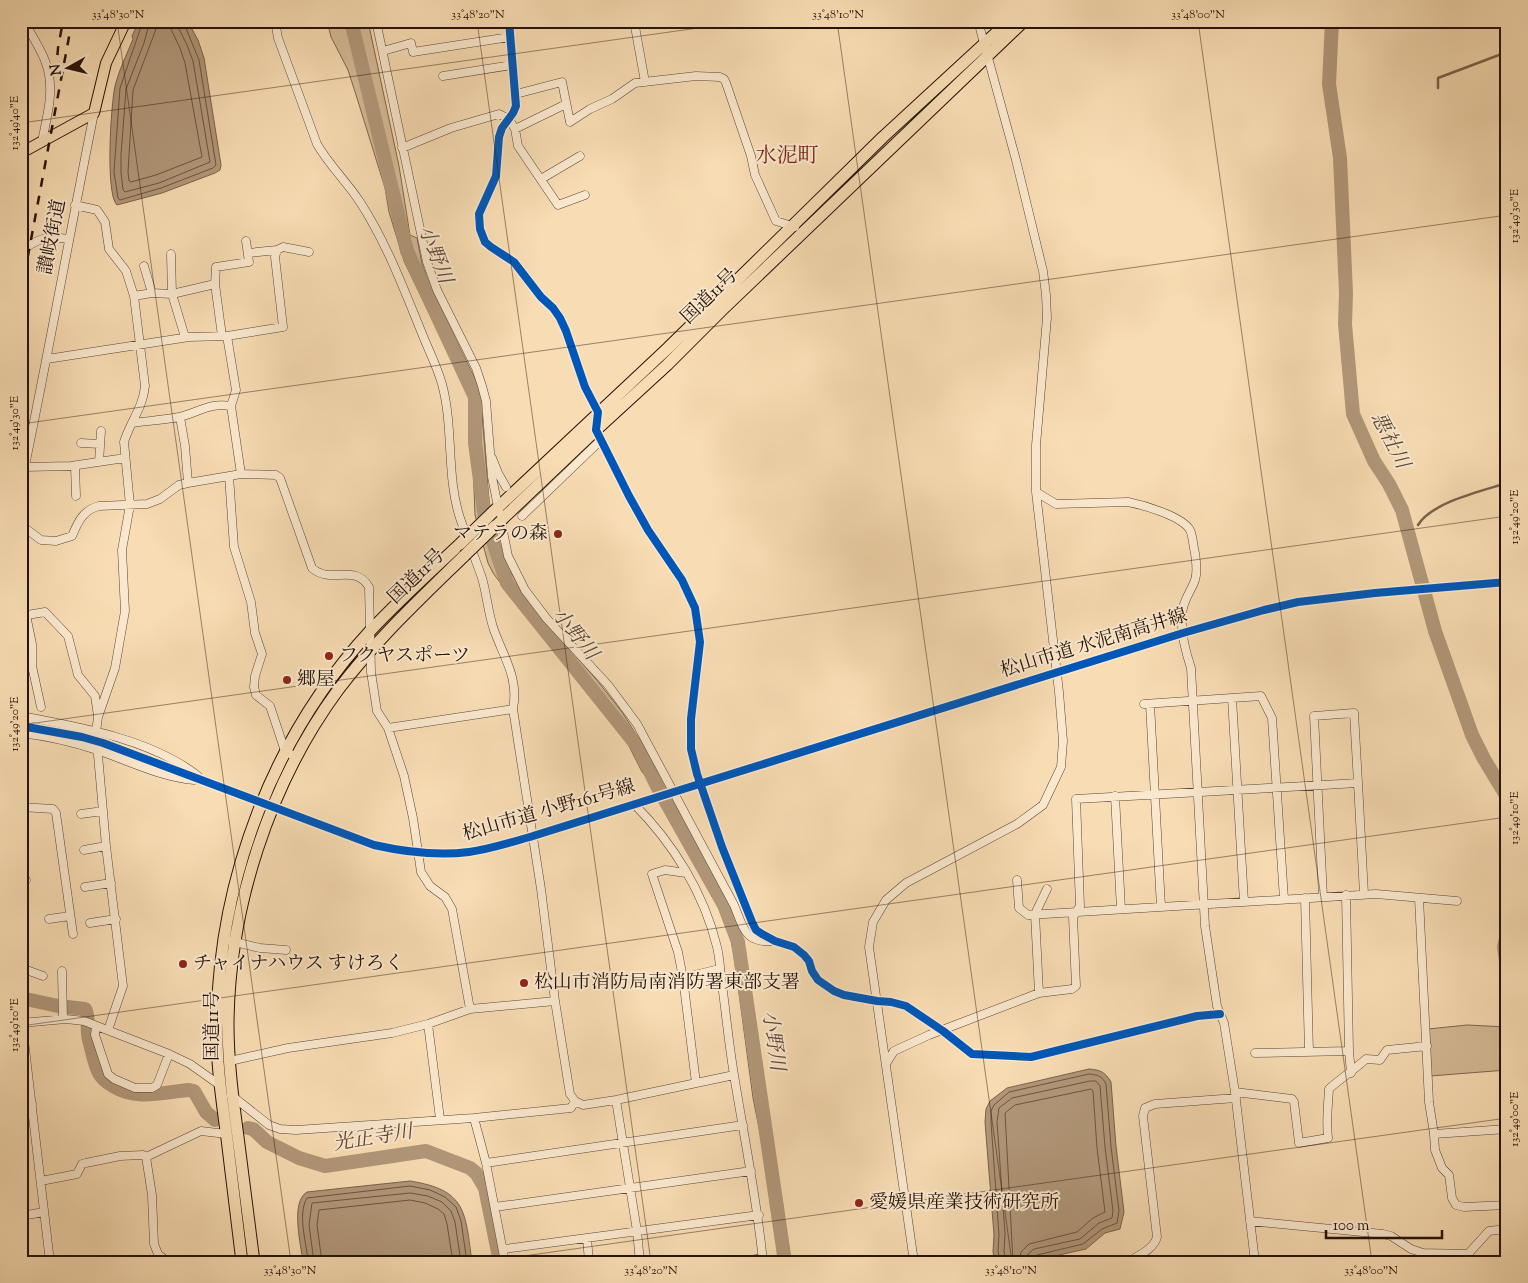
<svg xmlns="http://www.w3.org/2000/svg" width="1528" height="1283" viewBox="0 0 1528 1283" font-family="'Sorts Mill Goudy','Noto Serif JP',serif">
	<style>
		.green { fill: #d4ba96; stroke: #7d6650 }
		.water { fill: #b19779; stroke: #79624c }
		.lines { fill: none; stroke-linecap: round; stroke-linejoin: round }
		.shore { stroke: #6c5441; stroke-width: 1 }
		.stream { stroke: #79624c; stroke-width: 2.5 }
		.river { stroke: #b19779; stroke-width: 14 }
		.minor-casing { stroke: #5a4434; stroke-width: 9 }
		.major-casing { stroke: #261209; stroke-width: 12 }
		.highway-casing { stroke: #261209; stroke-width: 13 }
		.minor { stroke: #fae8ce; stroke-width: 8 }
		.major { stroke: #f8dcb3; stroke-width: 10 }
		.highway { stroke: #f8dcb3; stroke-width: 11 }
		.rail { stroke: #261209; stroke-width: 2.5; stroke-dasharray: 9 9; stroke-linecap: butt }
		.minor-bridge-casing { stroke: #5a4434; stroke-width: 9; stroke-linecap: butt }
		.highway-bridge-casing { stroke: #261209; stroke-width: 13; stroke-linecap: butt }
		.minor-bridge { stroke: #fae8ce; stroke-width: 8 }
		.highway-bridge { stroke: #f8dcb3; stroke-width: 11 }
		.cycleway-casing { stroke: #fae8ce; stroke-width: 11 }
		.cycleway { stroke: #0057b8; stroke-width: 8 }
		.ticks { fill: none; stroke: #261209; stroke-width: 1; stroke-opacity: 0.45 }
		.poi-dot { fill: #8f2418; stroke: #fae8ce; stroke-width: 2 }
		.labels { text-anchor: middle; dominant-baseline: central; stroke-width: 4; stroke-linejoin: round; paint-order: stroke }
		.street-label { font-size: 19px; fill: #261209; stroke: #fae8ce }
		.poi-label { font-size: 19px; fill: #261209; stroke: #fae8ce; text-anchor: start }
		.water-label { font-size: 20px; font-style: italic; fill: #5e4736; stroke: #fae8ce }
		.quarter-label { font-size: 21px; fill: #7a1f14; stroke: #fae8ce }
		.neatline { fill: none; stroke: #261209; stroke-width: 2 }
		.ticks-label { font-size: 12px; text-anchor: middle; fill: #261209 }
	</style>
	<rect width="100%" height="100%" fill="#f8dcb3"/>
	<filter id="stains"><feTurbulence type="fractalNoise" baseFrequency=".004" numOctaves="4"/><feColorMatrix values="0 0 0 0 .2 0 0 0 0 .09 0 0 0 0 .02 0 0 0 .5 -.17"/></filter>
	<radialGradient id="worn" r=".72"><stop offset=".6" stop-color="#630" stop-opacity="0"/><stop offset="1" stop-color="#630" stop-opacity=".3"/></radialGradient>
	<path class="green" d="M327 21H368L399 166 410 235 417 238 422 264 430 286 476 381 482 414 489 500 497 543 504 560 527 601 596 679 622 712 656 766 658 775 737 919 741 934 762 1084 783 1206 789 1262H779L765 1158 753 1098 734 956 730 936 723 915 707 883 649 780 642 772 625 738 587 685 579 680 580 678 519 608 493 573 488 563 475 515 471 410 468 390 460 370 442 340 404 261 389 212 385 188 357 98 348 70 331 37Z
		M1467 1025 1507 1027V1070L1430 1076 1428 1029Z"/>
	<path class="water" d="M139 21 188 22 198 40 204 58 221 165 220 170 215 173 162 193 117 205C105 194 111 104 115 86 119 70 127 54 133 39L132 36Z
		M1089 1069C1101 1070 1105 1072 1111 1082L1116 1146 1124 1212 1120 1229 1105 1233 1086 1249 1028 1262H995L993 1252 994 1235 985 1122 986 1109 990 1101 1007 1088Z
		M410 1181C467 1190 465 1212 472 1262H303C301 1245 290 1202 307 1192Z"/>
	<g class="lines">
		<path class="shore" d="M143 21 120 88 114 172 118 198 120 200 161 188 213 168 216 165 199 60 183 21
			M150 21 144 43 126 89 121 155V172L123 190 125 192 159 183 210 162 193 61 187 45 178 27 177 21
			M157 21 156 29 133 90 128 172 129 181 131 182 156 175 202 157 185 63 180 48 171 29 170 21
			M308 1262C307 1244 297 1215 307 1198L410 1186 430 1190 445 1197 456 1207 461 1221 467 1262
			M314 1262 309 1225 312 1203 410 1193 428 1196 442 1202 451 1211 455 1222 461 1262
			M322 1262 317 1225 319 1210 410 1200 425 1203 438 1209 444 1214 447 1224 453 1262
			M1000 1262 998 1251 999 1235 991 1122V1111L994 1105 1009 1092 1089 1074C1098 1075 1102 1076 1106 1084L1111 1147 1119 1211 1117 1223 1102 1229 1083 1244 1037 1255 1034 1257 1033 1262
			M1006 1262 1004 1251 1005 1234 997 1122 999 1108 1012 1098 1090 1081H1096L1100 1086 1105 1147 1113 1211 1112 1218 1099 1223 1080 1239 1034 1249 1028 1254 1027 1262
			M1013 1262 1005 1113 1015 1105 1091 1089 1093 1091 1097 1148 1105 1212 1093 1218 1077 1232 1029 1244 1021 1252 1019 1262"/>
		<path class="stream" d="M1438 88V78L1507 52
			M1418 525C1432 502 1482 491 1507 483"/>
		<path class="river" d="M351 21 407 251 475 397V443L485 518 507 583 638 747 657 786 724 905 738 942 785 1262
			M1332 21 1329 84 1340 158 1346 293 1345 324 1353 414 1374 461 1389 484 1402 510 1435 631 1472 735 1484 759 1507 797
			M1507 934 1504 947 1507 968
			M21 998 58 1006 85 1009C90 1017 86 1030 89 1040 92 1050 94 1064 99 1073 102 1079 108 1083 113 1086 137 1101 163 1092 189 1090L194 1091 206 1112 215 1120
			M248 1128 253 1129 267 1142 299 1158 325 1166 426 1151 470 1168 476 1173 485 1188 500 1262"/>
		<defs>
			<path id="minor" d="M24 21C33 38 46 56 49 75 53 97 46 120 42 142
				M275 21 278 38 317 144C329 165 347 182 360 202 386 242 403 287 421 331 428 349 437 366 442 384 454 428 446 476 460 518 467 538 475 558 482 578 487 595 488 613 494 630 504 658 519 678 513 709L541 889 555 1001 570 1094 575 1101 583 1105 616 1100 734 1075
				M376 21 427 262 437 290 476 368 482 386 486 401 492 477 508 556 525 590 547 619 608 685 637 724 734 905C744 929 745 944 775 941
				M509 21 516 106 513 113 502 128 499 137 496 176 479 214 480 229 485 242 491 247 514 262 541 297 553 308 560 318 566 331 585 387 598 412 596 430 629 496 648 530 682 580 695 608 700 642 691 719V749L697 774 722 847 752 922 756 930 762 934 775 941 794 947 804 955 809 961 812 971 818 980 834 991 844 995 877 1001 891 1002 906 1006 943 1031 972 1054 1031 1057 1197 1016 1220 1014
				M634 21 645 82
				M383 51 411 43 413 52 510 37
				M443 76 512 65
				M516 94 562 82 570 122 590 109 612 99 635 83 696 76 720 77 724 79 726 83 751 156 755 175 776 221 795 227
				M515 129 566 104
				M402 148 451 128 499 114 509 119 515 129 518 146 558 205 585 195
				M541 179 580 156
				M75 205 97 210 105 222 109 249 126 271 134 296 145 386C143 408 130 422 124 442L130 505 122 550 125 611 115 668 98 717 96 732 106 846 123 986 108 1030
				M21 251C38 238 47 236 68 239
				M248 253 277 250
				M171 254 172 294 185 337
				M144 266 152 293
				M134 296 152 293 172 294 215 284
				M222 336 215 284 216 267 249 262 246 241
				M227 336 236 390 231 406 241 474
				M47 359 189 337 227 336 283 327 275 257 277 250 283 247 309 252
				M180 417 185 446 188 483
				M132 423C147 421 163 420 179 417 198 413 209 402 231 406
				M81 443 100 444
				M492 458 498 473 506 487
				M99 462 101 431
				M75 466 76 496
				M25 467 71 466 125 458
				M229 476 234 547 251 602 255 633 262 654 255 676 254 687 256 695 270 706 285 751 296 757
				M21 485C47 361 69 237 94 113
				M1036 492 1056 504 1128 502C1143 505 1182 516 1190 530 1193 536 1193 546 1195 553 1196 562 1198 571 1195 580 1192 589 1185 598 1183 608 1179 627 1185 650 1191 668L1205 926 1217 1006 1224 1023 1235 1092 1255 1262
				M522 516 601 440
				M21 525 41 540 56 541 72 536C78 522 83 510 99 506L147 504 160 499 179 485 188 483 241 474 276 475 280 478 312 568C331 585 355 563 369 587L371 672 377 711 388 728 404 776 413 818 421 872 430 886 445 897 452 909 470 1009
				M26 615 32 644V666L41 707
				M21 616 45 612 68 636 78 675 95 696 98 716
				M21 697 24 707 21 711
				M1232 698 1244 902
				M1144 704 1261 696 1272 718 1284 899
				M1150 704 1161 907
				M21 716C79 727 151 739 198 776
				M388 728 513 709
				M21 733C47 736 73 742 97 750 129 761 160 777 194 780
				M103 743 374 845C405 852 437 856 469 852 491 849 512 842 533 836L1183 633 1264 610 1298 602 1375 593 1507 582
				M1115 796 1121 909
				M634 804C673 843 704 893 717 947 720 959 720 972 722 984 726 1014 729 1045 734 1075 744 1137 757 1199 763 1262
				M21 807 53 809 56 813 73 934
				M81 814 103 811
				M84 850 106 846
				M686 873 665 870 652 874 678 952 683 978 696 1083
				M1017 880 1019 908 1028 915 1376 894 1457 901
				M21 881 26 880
				M85 887 111 883
				M1323 897 1314 716 1354 713 1358 783
				M1305 898 1309 1052
				M1419 898 1429 1102 1434 1134 1435 1150 1442 1168 1449 1175 1452 1198 1456 1205 1464 1207 1507 1205
				M49 919 70 916
				M90 923 116 919
				M231 941 260 948 286 950
				M21 968 43 976
				M62 971 63 1019
				M683 978 719 969
				M1039 993 1035 914 1047 889
				M21 1023 66 1019 84 1021 169 1054 190 1064 221 1086
				M22 1023 50 1262
				M428 1024 440 1119
				M96 1026 95 1035 108 1074 114 1079 135 1088H152L157 1085 169 1054
				M1349 1051 1351 1073
				M1255 1053 1349 1051 1346 895
				M230 1061 288 1048 392 1033 428 1024 470 1009 555 1001
				M887 1062 894 1051 929 1035 1039 993 1072 989 1076 986 1073 917 1080 906 1076 799 1358 783 1364 894
				M1235 1092 1292 1099 1294 1102 1299 1143 1328 1138C1326 1121 1328 1106 1329 1089 1341 1078 1354 1070 1366 1059L1380 1060 1387 1050 1427 1046
				M231 1095 269 1125 280 1129 296 1130 474 1118 571 1108 575 1101
				M616 1100 637 1231 640 1262
				M21 1105 32 1104
				M474 1118 486 1163 505 1262
				M1434 1134 1507 1129
				M146 1157 201 1131 226 1134
				M486 1163 743 1125
				M41 1181 77 1174 82 1164 86 1163 120 1156 143 1155 146 1157 152 1195 154 1244 158 1254 168 1262
				M495 1207 751 1171
				M21 1216 44 1212
				M1250 1221 1383 1234 1391 1236 1411 1249 1423 1253 1468 1254 1489 1231 1507 1229
				M587 1238 589 1262
				M504 1249 759 1215
				M737 1262 763 1258
				M914 1262 869 947 873 922 886 900 906 883 1017 824 1043 805 1061 767 1063 741 1059 692 1036 492V445L1047 318 1046 295 1043 271 1016 160 978 21
				M1128 1262C1139 1255 1154 1249 1157 1237L1143 1116 1145 1108 1155 1104 1236 1098"/>
			<path id="major" d="M21 153 94 113 106 63 126 21"/>
			<path id="highway" d="M493 512 668 348 883 137 1009 21
				M495 526 596 430 667 365 723 309 1024 21
				M242 1262C237 1221 232 1180 227 1139 222 1100 216 1062 217 1023 219 879 273 736 371 630 399 600 430 572 460 544
				M254 1262C249 1220 243 1179 238 1137 233 1100 228 1062 228 1024 229 908 269 784 338 690 375 641 420 599 464 556"/>
		</defs>
		<use href="#minor" class="minor-casing"/>
		<use href="#major" class="major-casing"/>
		<use href="#highway" class="highway-casing"/>
		<use href="#minor" class="minor"/>
		<use href="#major" class="major"/>
		<use href="#highway" class="highway"/>
		<path class="rail" d="M56 73 58 48 63 21
			M21 293 72 21"/>
		<defs>
			<path id="minor-bridge" d="M21 726 82 737 103 743"/>
			<path id="highway-bridge" d="M460 544 493 512
				M464 556 495 526"/>
		</defs>
		<use href="#minor-bridge" class="minor-bridge-casing"/>
		<use href="#highway-bridge" class="highway-bridge-casing"/>
		<use href="#minor-bridge" class="minor-bridge"/>
		<use href="#highway-bridge" class="highway-bridge"/>
		<defs>
			<path id="cycleway" d="M509 21 516 106 513 113 502 128 499 137 496 176 479 214 480 229 485 242 491 247 514 262 541 297 553 308 560 318 566 331 585 387 598 412 596 430 629 496 648 530 682 580 695 608 700 642 691 719V749L697 774 722 847 752 922 756 930 762 934 775 941 794 947 804 955 809 961 812 971 818 980 834 991 844 995 877 1001 891 1002 906 1006 943 1031 972 1054 1031 1057 1197 1016 1220 1014
				M21 726 82 737 103 743 374 845C405 852 437 856 469 852 491 849 512 842 533 836L1183 633 1264 610 1298 602 1375 593 1507 582"/>
		</defs>
		<use href="#cycleway" class="cycleway-casing"/>
		<use href="#cycleway" class="cycleway"/>
	</g>
	<path class="ticks" d="M117 21 291 1262M477 21 651 1262M837 21 1012 1262M1198 21 1372 1262M21 123 748 21M21 424 1507 215M21 725 1507 516M21 1026 1507 817M481 1262 1507 1118"/>
	<g class="poi-dot">
		<circle cx="558" cy="534" r="5"/>
		<circle cx="329" cy="656" r="5"/>
		<circle cx="287" cy="680" r="5"/>
		<circle cx="183" cy="964" r="5"/>
		<circle cx="524" cy="983" r="5"/>
		<circle cx="859" cy="1203" r="5"/>
	</g>
	<g class="labels">
		<g class="street-label">
			<text transform="translate(53 237) rotate(-79)">讃岐街道</text>
			<text transform="translate(710 297) rotate(-44)">国道11号</text>
			<text transform="translate(417 577) rotate(-44)">国道11号</text>
			<text transform="translate(1094 644) rotate(-17)">松山市道 水泥南高井線</text>
			<text transform="translate(549 811) rotate(-16)">松山市道 小野161号線</text>
			<text transform="translate(213 1026) rotate(-90)">国道11号</text>
		</g>
		<g class="poi-label">
			<text x="548" y="534" text-anchor="end">マテラの森</text>
			<text x="339" y="656">フクヤスポーツ</text>
			<text x="297" y="680">郷屋</text>
			<text x="193" y="964">チャイナハウス すけろく</text>
			<text x="534" y="983">松山市消防局南消防署東部支署</text>
			<text x="869" y="1203">愛媛県産業技術研究所</text>
		</g>
		<g class="water-label">
			<text transform="translate(434 255) rotate(69)">小野川</text>
			<text transform="translate(1389 441) rotate(63)">悪社川</text>
			<text transform="translate(574 635) rotate(51)">小野川</text>
			<text transform="translate(772 1041) rotate(82)">小野川</text>
			<text transform="translate(373 1139) rotate(-9)">光正寺川</text>
		</g>
		<g class="quarter-label">
			<text x="787" y="157">水泥町</text>
		</g>
	</g>
	<rect width="1528" height="1283" fill="none" stroke="#f8dcb3" stroke-width="55"/>
	<g transform="translate(68 68) rotate(262)" stroke="#fae8ce" stroke-width="4" paint-order="stroke">
	<path d="M0-4L9 19L0 12L-9 19Z" fill="#261209"/>
	<text y="-8" font-size="14" font-weight="bold" text-anchor="middle" fill="#261209">N</text>
	</g>
	<path d="M1326 1230v8h116v-8" fill="none" stroke="#261209" stroke-width="2.5"/>
	<text x="1333" y="1230" font-size="15" fill="#261209" stroke="#fae8ce" stroke-width="4" paint-order="stroke">100 m</text>
	<rect x="28" y="28" width="1472" height="1228" class="neatline"/>
	<g class="ticks-label">
		<text x="118" y="18">33°48'30"N</text>
		<text x="478" y="18">33°48'20"N</text>
		<text x="838" y="18">33°48'10"N</text>
		<text x="1198" y="18">33°48'00"N</text>
		<text transform="translate(14 123) rotate(-90)" y="4">132°49'40"E</text>
		<text transform="translate(1514 216) rotate(-90)" y="4">132°49'30"E</text>
		<text transform="translate(14 423) rotate(-90)" y="4">132°49'30"E</text>
		<text transform="translate(1514 517) rotate(-90)" y="4">132°49'20"E</text>
		<text transform="translate(14 724) rotate(-90)" y="4">132°49'20"E</text>
		<text transform="translate(1514 818) rotate(-90)" y="4">132°49'10"E</text>
		<text transform="translate(14 1025) rotate(-90)" y="4">132°49'10"E</text>
		<text transform="translate(1514 1119) rotate(-90)" y="4">132°49'00"E</text>
		<text x="290" y="1274">33°48'30"N</text>
		<text x="651" y="1274">33°48'20"N</text>
		<text x="1011" y="1274">33°48'10"N</text>
		<text x="1371" y="1274">33°48'00"N</text>
	</g>
	<rect width="100%" height="100%" filter="url(#stains)"/>
	<rect width="100%" height="100%" fill="url(#worn)"/>
</svg>
